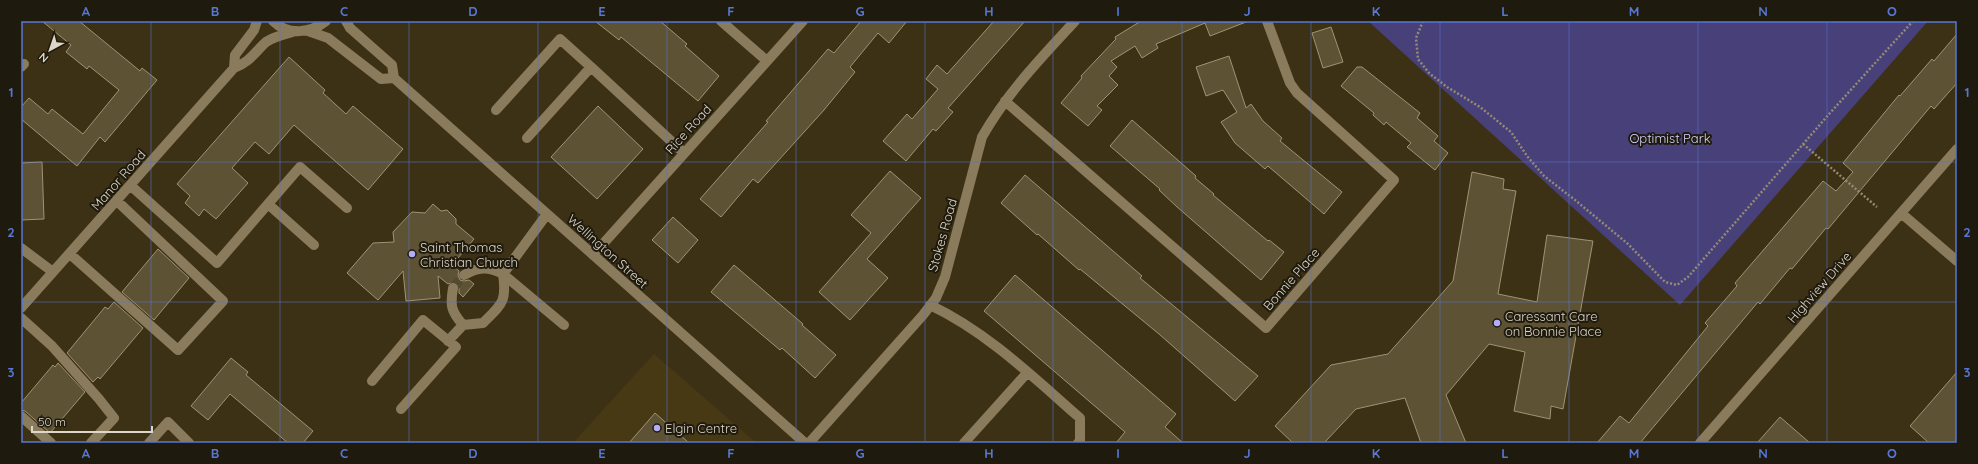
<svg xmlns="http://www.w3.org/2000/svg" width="1978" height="464" viewBox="0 0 1978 464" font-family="Quicksand,sans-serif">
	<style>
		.built { fill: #483915 }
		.green { fill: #484079 }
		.building { fill: #5e5235; stroke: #a09374 }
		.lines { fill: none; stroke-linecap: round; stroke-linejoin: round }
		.minor-tunnel { stroke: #554a30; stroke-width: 10; stroke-dasharray: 10 5; stroke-linecap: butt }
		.path { stroke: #948b75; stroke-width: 2.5; stroke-dasharray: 2 2; stroke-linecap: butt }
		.minor { stroke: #897b5b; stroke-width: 10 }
		.grid { fill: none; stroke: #5777d3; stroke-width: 1; stroke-opacity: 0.55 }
		.poi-dot { fill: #b3adf9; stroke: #1f1a0e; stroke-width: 1.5 }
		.labels { text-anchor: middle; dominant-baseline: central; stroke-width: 4; stroke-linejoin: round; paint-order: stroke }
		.street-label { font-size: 13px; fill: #ded7c7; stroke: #1f1a0e }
		.park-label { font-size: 13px; fill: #d8d6ff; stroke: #1f1a0e }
		.poi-label { font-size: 13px; fill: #ded7c7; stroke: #1f1a0e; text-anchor: start }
		.neatline { fill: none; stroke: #5777d3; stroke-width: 1.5 }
		.grid-label { font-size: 13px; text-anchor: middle; font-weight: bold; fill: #5777d3 }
	</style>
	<rect width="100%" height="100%" fill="#3d3115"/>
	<path class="built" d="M654 354 756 443H573Z"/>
	<path class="green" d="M1368 21H1928L1680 305Z"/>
	<path class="building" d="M42 21H79L140 71 142 68 157 80 105 142 100 137 77 166 21 119V107L29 98 48 114 52 109 83 134 119 90 89 66 87 69 66 52 71 45Z
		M595 21H660L687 44 685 46 719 76 698 101 621 37 619 40Z
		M861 21H907L889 43 878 33 850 67 855 72 824 110 758 183 753 179 721 217 700 199 768 122 766 121 828 49 834 53Z
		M994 21H1025L948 108 953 112 936 131 933 129 906 161 883 141 907 114 912 119 938 89 926 79 937 65 947 74Z
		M1141 21 1246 22 1210 36 1205 23 1156 44 1158 48 1142 58 1135 46 1111 61 1117 67 1109 76 1118 85 1097 106 1102 110 1088 126 1061 103 1082 78 1081 76 1116 39 1115 37Z
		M1331 27 1343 62 1323 68 1312 33Z
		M1957 34V83L1934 109 1931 106 1828 229 1826 228 1792 269 1790 268 1760 304 1758 302 1640 443H1597L1620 416 1629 423 1708 326 1705 323 1737 286 1735 283 1823 181 1836 191 1853 172 1843 163 1899 95 1900 96 1932 59 1934 61Z
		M1229 56 1246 108 1251 104 1263 121 1282 138 1280 141 1342 192 1324 214 1268 166 1265 169 1235 143 1221 122 1237 112 1223 90 1206 96 1196 67Z
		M289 57 325 90 323 93 346 114 353 106 403 149 368 190 294 125 269 154 255 142 232 168 248 183 216 219 204 209 199 216 185 203 190 196 177 184Z
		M1357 67H1362L1420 113 1417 118 1438 136 1434 141 1448 153 1435 170 1407 147 1411 143 1386 122 1384 125 1373 115 1374 113 1341 86Z
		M598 106 643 149 597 199 551 157Z
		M1132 120 1196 176 1195 178 1214 194 1213 195 1268 241 1269 240 1284 252 1261 280 1176 206 1159 190 1160 189 1110 146Z
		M42 162 44 219 21 220V163Z
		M890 171 921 198 867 259 888 278 850 320 819 292 871 233 851 215Z
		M1472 172 1504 179 1503 189 1516 191 1498 294 1537 302 1547 235 1593 241 1563 409 1551 406 1550 419 1514 411 1525 352 1489 344 1446 395 1466 443H1421L1405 398 1356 409 1324 443H1293L1275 426 1331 365 1388 354 1453 281Z
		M1025 175 1142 276 1140 278 1258 376 1235 401 1159 334 1080 269 1079 270 1038 234 1037 235 1001 203Z
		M433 204 441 211 447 210 456 219V224L474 239 452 265 459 271 458 275 460 280 464 281 469 280 474 284 463 297 459 293V286L457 283 454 282 448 284 438 276 440 298 406 301 403 271 378 300 347 273 373 243 394 242 393 232 412 212 425 213Z
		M673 217 698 240 678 263 652 240Z
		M158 249 189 278 154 320 122 292Z
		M734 265 803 324 802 325 836 355 815 378 782 348 780 350 711 292Z
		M1015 275 1176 414 1165 427 1183 443H1116L1125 432 984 311Z
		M114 302 143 328 100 379 98 377 93 382 67 353 105 307 108 309Z
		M231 358 248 372 246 375 313 431 303 443H288L230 394 208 420 191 406Z
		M58 363 85 392 50 433 25 411 21 410V403L53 365 55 367Z
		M1957 372V443H1929L1910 426Z
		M655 413 689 443H629Z
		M1780 417 1810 443H1757Z"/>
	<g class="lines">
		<path class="minor-tunnel" d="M453 288 464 275"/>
		<path class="path" d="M1423 21 1416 38 1418 59 1429 73 1447 87 1480 107 1511 132 1527 156 1544 176 1575 200 1628 244 1665 282 1677 285 1688 277 1830 113 1913 21
			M1803 144 1877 207"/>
		<path class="minor" d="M273 21C288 36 311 33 326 21
			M346 21 350 28 392 65 394 78 805 443
			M721 21 767 61
			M308 31 328 38 381 79 394 78
			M21 67 24 64
			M234 68 235 55 254 30 257 21
			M1005 101 1266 328 1394 180 1297 93 1290 83 1267 21
			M496 110 560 39 591 67
			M527 138 591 67 684 153
			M130 185 217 263 300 167 347 208
			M268 204 314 245
			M1901 213 1957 261
			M547 214 503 274 564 325
			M21 248 53 272
			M70 254 178 350 223 301 117 201
			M593 255 803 21
			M930 305C987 332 1033 377 1080 418V441L1078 443
			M21 308 234 68C249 63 255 52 266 42 275 36 286 34 296 31
			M21 318 52 346 99 399 114 418 91 443
			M463 325 483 323C502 304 507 302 503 274 488 266 478 267 464 275
			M448 341 463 325C451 311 450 306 453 288
			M372 381 423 320 456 347 401 409
			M21 416 51 443
			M149 443 168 422 189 443
			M809 443 923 315 936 298 945 277 982 137C1007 93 1041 58 1075 21
			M964 443 1027 373
			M1700 443 1957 149"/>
	</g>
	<path class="grid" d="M151 21V443M280 21V443M409 21V443M538 21V443M667 21V443M796 21V443M925 21V443M1053 21V443M1182 21V443M1311 21V443M1440 21V443M1569 21V443M1698 21V443M1827 21V443M21 162H1957M21 302H1957"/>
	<g class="poi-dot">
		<circle cx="412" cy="254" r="4"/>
		<circle cx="1497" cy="323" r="4"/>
		<circle cx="657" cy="428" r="4"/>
	</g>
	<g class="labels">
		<g class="street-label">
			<text transform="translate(688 129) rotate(-48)">Rice Road</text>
			<text transform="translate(118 180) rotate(-49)">Manor Road</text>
			<text transform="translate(942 235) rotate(-74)">Stokes Road</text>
			<text transform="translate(608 251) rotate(42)">Wellington Street</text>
			<text transform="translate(1291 279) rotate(-49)">Bonnie Place</text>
			<text transform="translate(1819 287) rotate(-49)">Highview Drive</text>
		</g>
		<g class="park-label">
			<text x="1670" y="138">Optimist Park</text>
		</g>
		<g class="poi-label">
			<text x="420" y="247">Saint Thomas<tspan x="420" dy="15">Christian Church</tspan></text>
			<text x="1505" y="316">Caressant Care<tspan x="1505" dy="15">on Bonnie Place</tspan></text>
			<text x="665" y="428">Elgin Centre</text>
		</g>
	</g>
	<rect width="1978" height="464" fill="none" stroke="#1f1a0e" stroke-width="44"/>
	<g transform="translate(50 50) rotate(220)" stroke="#1f1a0e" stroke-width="3" paint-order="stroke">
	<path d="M0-3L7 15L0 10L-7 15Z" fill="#ded7c7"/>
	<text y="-6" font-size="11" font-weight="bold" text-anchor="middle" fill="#ded7c7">N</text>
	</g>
	<path d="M32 426v6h120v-6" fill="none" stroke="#ded7c7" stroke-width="2"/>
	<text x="38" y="426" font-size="12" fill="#ded7c7" stroke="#1f1a0e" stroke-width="3" paint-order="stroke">50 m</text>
	<rect x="22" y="22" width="1934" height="420" class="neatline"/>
	<g class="grid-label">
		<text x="86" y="16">A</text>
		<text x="215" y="16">B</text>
		<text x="344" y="16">C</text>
		<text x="473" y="16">D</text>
		<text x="602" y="16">E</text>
		<text x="731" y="16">F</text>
		<text x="860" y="16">G</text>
		<text x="989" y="16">H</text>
		<text x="1118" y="16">I</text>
		<text x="1247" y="16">J</text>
		<text x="1376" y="16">K</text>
		<text x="1505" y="16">L</text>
		<text x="1634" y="16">M</text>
		<text x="1763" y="16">N</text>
		<text x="1892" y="16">O</text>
		<text x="11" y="97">1</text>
		<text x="1967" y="97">1</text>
		<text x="11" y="237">2</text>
		<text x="1967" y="237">2</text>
		<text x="11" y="377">3</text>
		<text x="1967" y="377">3</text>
		<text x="86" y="458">A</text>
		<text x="215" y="458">B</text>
		<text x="344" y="458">C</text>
		<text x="473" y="458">D</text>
		<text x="602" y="458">E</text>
		<text x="731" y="458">F</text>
		<text x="860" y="458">G</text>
		<text x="989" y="458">H</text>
		<text x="1118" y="458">I</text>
		<text x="1247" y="458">J</text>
		<text x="1376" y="458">K</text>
		<text x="1505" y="458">L</text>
		<text x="1634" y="458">M</text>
		<text x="1763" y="458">N</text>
		<text x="1892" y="458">O</text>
	</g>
</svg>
